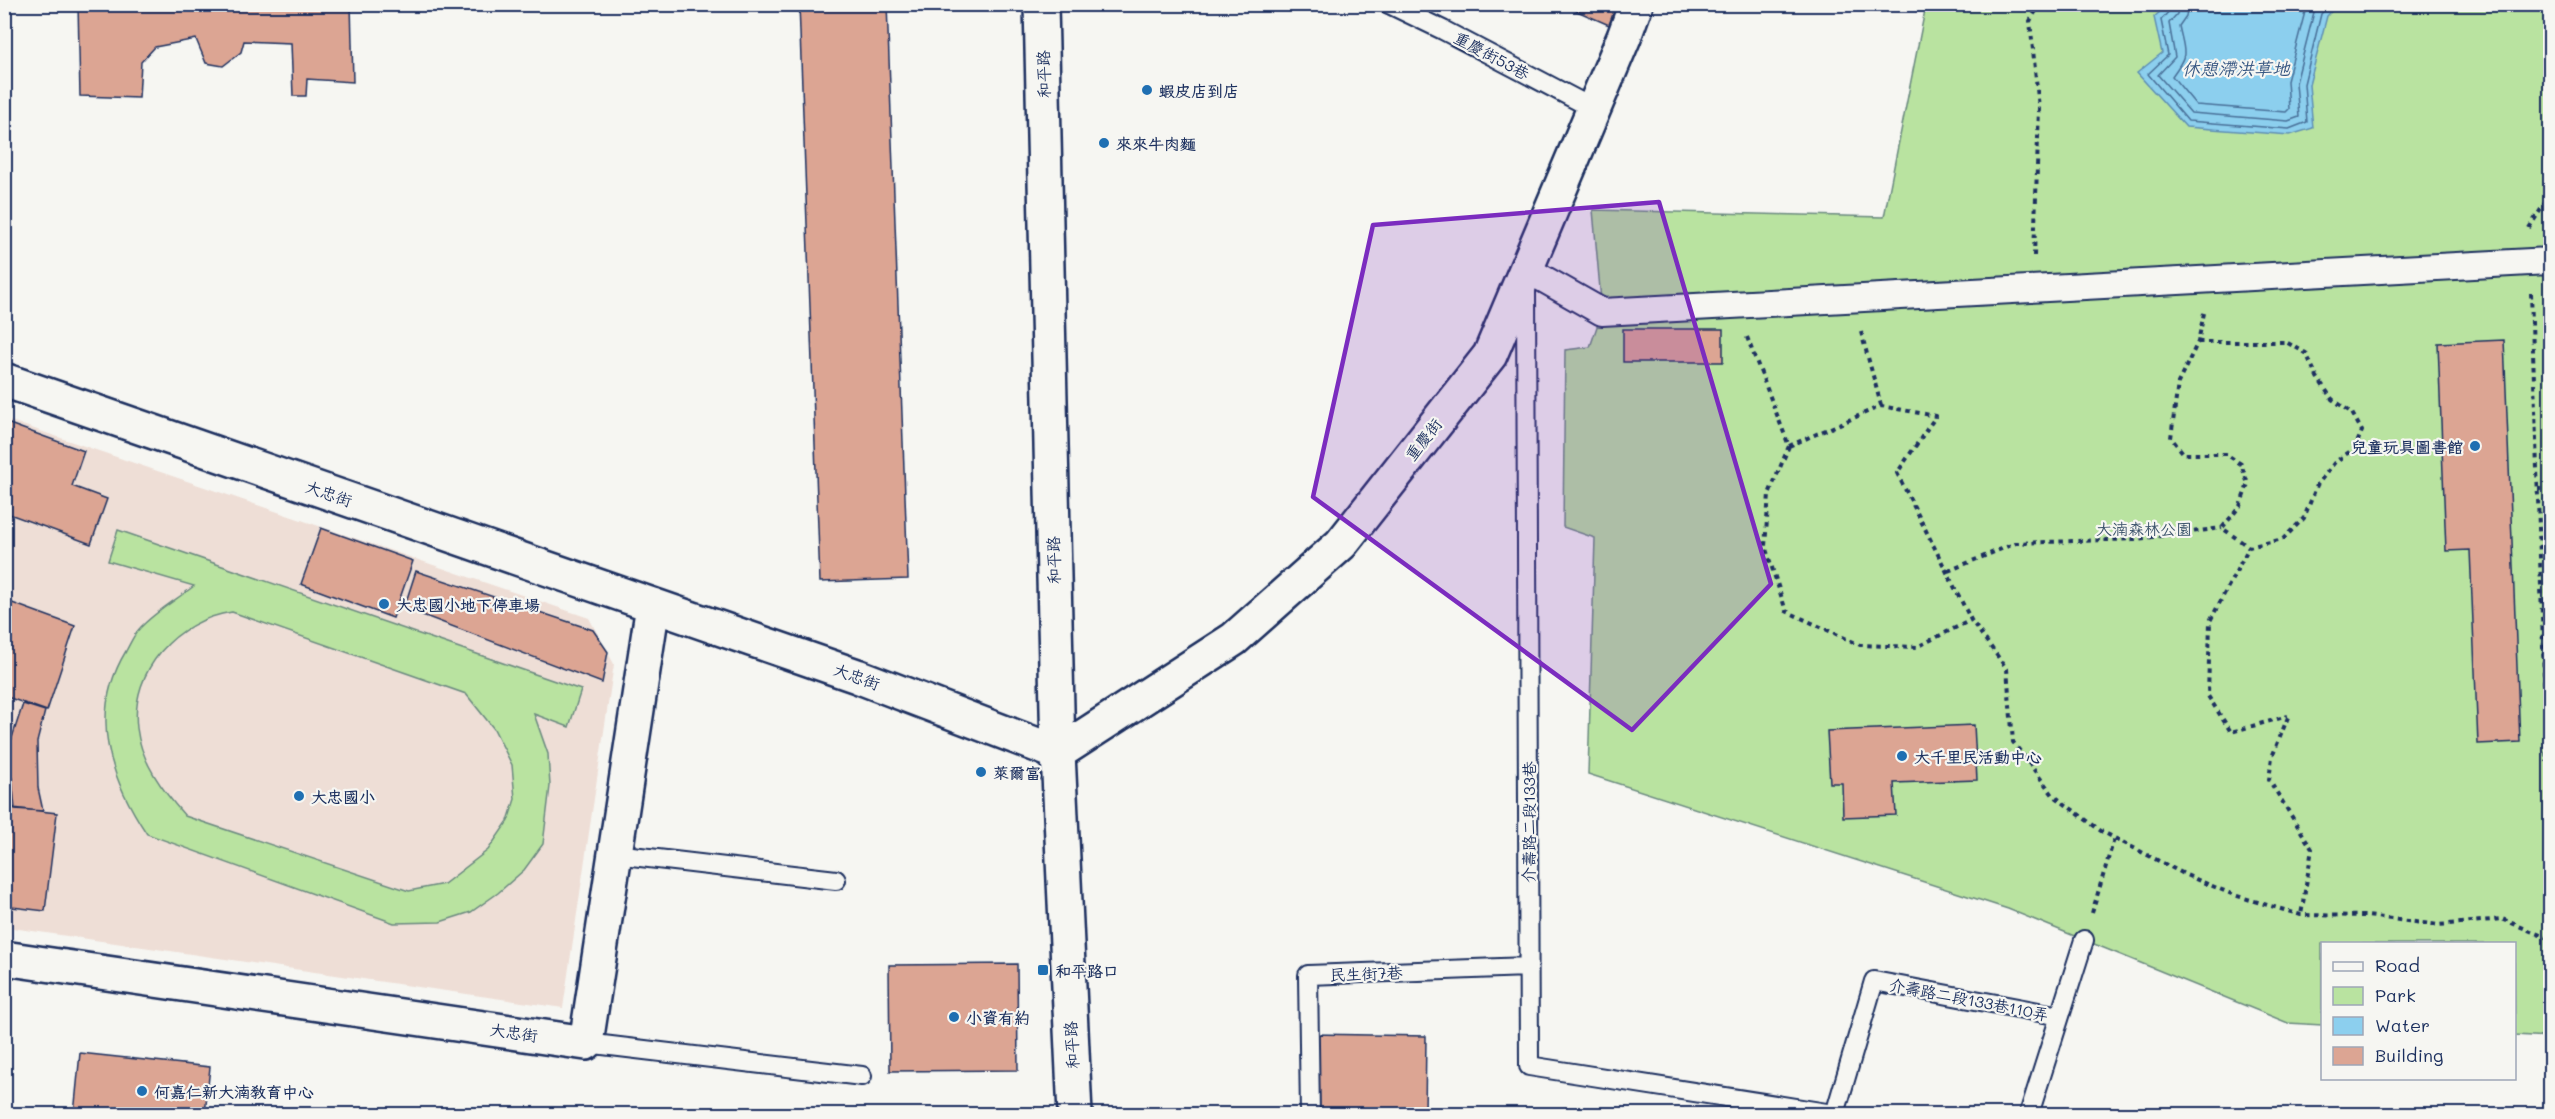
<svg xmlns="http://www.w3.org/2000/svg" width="2555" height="1119" viewBox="0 0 2555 1119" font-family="Mali,'LXGW WenKai TC',sans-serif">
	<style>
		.built { fill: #eeded6 }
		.green { fill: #b9e3a0; stroke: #6a897f; stroke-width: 1.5; fill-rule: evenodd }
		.water { fill: #8ccfee; stroke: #5f8fb4; stroke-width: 1.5 }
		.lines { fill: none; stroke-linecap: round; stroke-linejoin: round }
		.shore { stroke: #486f98; stroke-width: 1.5 }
		.building { fill: #dca593; stroke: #1b2f5e; stroke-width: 1.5 }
		.service-casing { stroke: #1b2f5e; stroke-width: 22 }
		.pedestrian-casing { stroke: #1b2f5e; stroke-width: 30 }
		.minor-casing { stroke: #1b2f5e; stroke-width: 38 }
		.tertiary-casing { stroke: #1b2f5e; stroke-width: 38 }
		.path { stroke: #1b2f5e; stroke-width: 4; stroke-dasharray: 4.5 4.5; stroke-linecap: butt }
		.service { stroke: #f6f6f2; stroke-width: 18 }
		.pedestrian { stroke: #f6f6f2; stroke-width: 26 }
		.minor { stroke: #f6f6f2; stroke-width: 33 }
		.tertiary { stroke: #f6f6f2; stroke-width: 33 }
		.marked { fill: #7b2cbf; fill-opacity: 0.2; stroke: #7b2cbf; stroke-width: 4.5; stroke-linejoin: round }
		.poi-dot { fill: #1f6fb2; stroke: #f6f6f2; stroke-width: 2 }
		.labels { text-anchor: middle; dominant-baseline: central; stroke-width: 4.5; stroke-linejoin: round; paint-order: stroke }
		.street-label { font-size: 16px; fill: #1b2f5e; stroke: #f6f6f2 }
		.poi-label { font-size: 16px; font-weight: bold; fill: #1b2f5e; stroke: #f6f6f2; text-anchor: start }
		.park-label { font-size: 16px; fill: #3b536b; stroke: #f6f6f2 }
		.water-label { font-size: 18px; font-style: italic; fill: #375782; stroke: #f6f6f2 }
	</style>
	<rect width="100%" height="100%" fill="#f6f6f2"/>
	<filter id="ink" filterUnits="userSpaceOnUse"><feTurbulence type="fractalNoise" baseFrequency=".0167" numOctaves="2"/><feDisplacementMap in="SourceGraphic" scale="12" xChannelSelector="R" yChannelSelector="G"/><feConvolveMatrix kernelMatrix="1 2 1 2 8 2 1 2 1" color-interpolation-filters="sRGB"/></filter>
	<g filter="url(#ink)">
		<path class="built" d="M5 419 589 618 614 664 563 1008 5 927Z"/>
		<path class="green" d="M1926 5H2550V1037L2515 1035 2514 944H2322V1025L2288 1023 2008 909 1588 774 1595 538 1563 527 1565 350 1590 347 1602 312 1593 210 1884 217Z
			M118 530 581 690 569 727 534 714 548 754 550 786 543 844 524 870 498 893 471 912 440 922 394 923 147 834C109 777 88 714 126 651 130 644 134 634 140 628 156 611 176 600 194 586L108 561ZM232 612 466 694 494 729 512 765 515 799 508 821 488 850 444 884 409 891 185 816C163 791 141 762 137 728 130 670 177 620 232 612Z"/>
		<path class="water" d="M2168 5H2337L2327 16 2309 85 2313 128 2290 135 2186 127 2137 73 2162 53 2154 17Z"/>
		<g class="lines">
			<path class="shore" d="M2172 4 2170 10 2161 20 2168 55 2148 74 2188 121 2289 129 2307 122 2304 84 2321 14 2329 4
				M2179 4 2177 14 2169 23 2175 57 2158 75 2191 113 2288 121 2299 117 2296 83 2314 12 2319 4
				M2188 4 2186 16 2179 26C2185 54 2189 53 2172 76L2196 105 2286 112 2289 109 2287 81 2307 4"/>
		</g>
		<path class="building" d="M78 4H351L353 82 307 79 306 96H293L291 43 244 41 241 52 223 66 206 63 196 39 155 47 141 62 139 98 80 96Z
			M799 4H887L908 579 820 582Z
			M1561 4H1618L1609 25Z
			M1623 329H1723V362H1623Z
			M2504 340 2520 742 2478 744 2470 550 2446 551 2438 343Z
			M4 422 84 451 72 486 107 499 91 544 4 512Z
			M321 528 413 561 393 618 301 584Z
			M416 571 593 630 608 652 602 683 404 608Z
			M4 600 75 626 47 711 4 696Z
			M23 704 45 711 37 742 38 788 43 811 15 809 12 778 4 766V746L10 744Z
			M1974 725 1977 780 1894 783 1896 815 1843 817 1842 783H1830L1827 731Z
			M4 807 57 813 45 911 4 906Z
			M1017 964 1018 1070 890 1071 889 965Z
			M1312 1034 1426 1036 1425 1114H1310Z
			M80 1053 210 1067 205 1114H74Z"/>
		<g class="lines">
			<defs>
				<path id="service" d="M1389 4 1443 30 1594 109
					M1526 287 1529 1066 1833 1114
					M615 854 836 880
					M586 1043 862 1076
					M1310 1114 1308 975 1528 967
					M1835 1114 1874 981 2060 1016
					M2029 1114 2084 940"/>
				<path id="pedestrian" d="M1526 269 1602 312 2550 261"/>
				<path id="minor" d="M4 380 857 676 1058 753 1234 639 1341 544 1490 355 1624 37 1636 4
					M4 958 586 1043 653 605"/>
				<path id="tertiary" d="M1041 4 1058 753 1075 1114"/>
			</defs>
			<use href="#service" class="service-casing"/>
			<use href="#pedestrian" class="pedestrian-casing"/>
			<use href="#minor" class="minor-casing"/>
			<use href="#tertiary" class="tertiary-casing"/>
			<path class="path" d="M2529 228 2550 195
				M2034 256 2039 108 2030 21 2040 4
				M2531 293 2547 762
				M2204 313 2198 342 2178 383 2171 438 2184 454H2226L2241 464 2248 484 2240 506 2222 528 2249 547
				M1861 332 1881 405
				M1747 337 1789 446 1769 494 1765 546 1786 611 1860 645 1917 647 1971 620
				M2198 342H2286L2306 353 2317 377 2332 399 2352 413 2362 431 2355 448 2335 462 2317 485 2304 518 2283 539 2249 547 2210 621 2208 696 2231 732 2288 716
				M1789 446 1881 406 1936 416 1897 473 1971 620 2007 669 2013 742 2053 795 2101 831 2186 875 2234 895 2301 915 2367 916 2439 925 2502 919 2550 939
				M2538 489H2550
				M1948 571 2016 543 2137 539 2222 528
				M2288 717 2272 757 2269 780 2312 849 2301 915
				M2092 913 2114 839"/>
			<use href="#service" class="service"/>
			<use href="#pedestrian" class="pedestrian"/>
			<use href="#minor" class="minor"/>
			<use href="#tertiary" class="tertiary"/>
		</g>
	</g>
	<path class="marked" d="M1659 202 1771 584 1632 730 1313 497 1373 225Z"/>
	<g class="poi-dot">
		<circle cx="1147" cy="90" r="6"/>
		<circle cx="1104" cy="143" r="6"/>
		<circle cx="2475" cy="446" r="6"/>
		<circle cx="384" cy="604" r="6"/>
		<circle cx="1902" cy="756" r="6"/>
		<circle cx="981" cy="772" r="6"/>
		<circle cx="299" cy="796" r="6"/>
		<rect x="1037" y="964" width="12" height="12" rx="3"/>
		<circle cx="954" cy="1017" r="6"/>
		<circle cx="142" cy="1091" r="6"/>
	</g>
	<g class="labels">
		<g class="street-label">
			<text transform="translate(1492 55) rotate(28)">重慶街53巷</text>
			<text transform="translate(1043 74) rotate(-91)">和平路</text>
			<text transform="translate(1423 439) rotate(-52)">重慶街</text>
			<text transform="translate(329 493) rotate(19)">大忠街</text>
			<text transform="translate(1053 560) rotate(-91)">和平路</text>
			<text transform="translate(857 676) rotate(20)">大忠街</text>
			<text transform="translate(1528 822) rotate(-90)">介壽路二段133巷</text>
			<text transform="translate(1366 973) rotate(-2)">民生街7巷</text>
			<text transform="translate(1969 999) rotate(11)">介壽路二段133巷110弄</text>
			<text transform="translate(514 1032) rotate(8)">大忠街</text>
			<text transform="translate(1071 1045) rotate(-93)">和平路</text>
		</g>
		<g class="poi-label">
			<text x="1159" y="90">蝦皮店到店</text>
			<text x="1116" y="143">來來牛肉麵</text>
			<text x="2463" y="446" text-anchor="end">兒童玩具圖書館</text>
			<text x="396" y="604">大忠國小地下停車場</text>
			<text x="1914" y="756">大千里民活動中心</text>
			<text x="993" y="772">萊爾富</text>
			<text x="311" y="796">大忠國小</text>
			<text x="1055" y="970">和平路口</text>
			<text x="966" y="1017">小資有約</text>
			<text x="154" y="1091">何嘉仁新大湳教育中心</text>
		</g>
		<g class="park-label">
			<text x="2144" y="528">大湳森林公園</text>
		</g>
		<g class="water-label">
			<text x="2236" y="68">休憩滯洪草地</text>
		</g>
	</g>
	<rect width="2555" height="1119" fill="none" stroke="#f6f6f2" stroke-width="24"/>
	<rect x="12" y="12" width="2531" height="1095" fill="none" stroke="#1b2f5e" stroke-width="2" filter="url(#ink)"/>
	<rect x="2321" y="942" width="195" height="138" fill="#f6f6f2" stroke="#9ea6b7" stroke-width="1.5"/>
	<rect x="2333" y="962" width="30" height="9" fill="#f6f6f2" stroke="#9ea6b7" stroke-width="1.5"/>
	<text x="2375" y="972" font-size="18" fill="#1b2f5e">Road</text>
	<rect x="2333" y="987" width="30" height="18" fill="#b9e3a0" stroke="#9ea6b7" stroke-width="1.5"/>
	<text x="2375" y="1002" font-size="18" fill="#1b2f5e">Park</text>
	<rect x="2333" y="1017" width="30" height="18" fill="#8ccfee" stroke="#9ea6b7" stroke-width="1.5"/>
	<text x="2375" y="1032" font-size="18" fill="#1b2f5e">Water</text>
	<rect x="2333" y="1047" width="30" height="18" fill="#dca593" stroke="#9ea6b7" stroke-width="1.5"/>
	<text x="2375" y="1062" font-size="18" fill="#1b2f5e">Building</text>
</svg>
